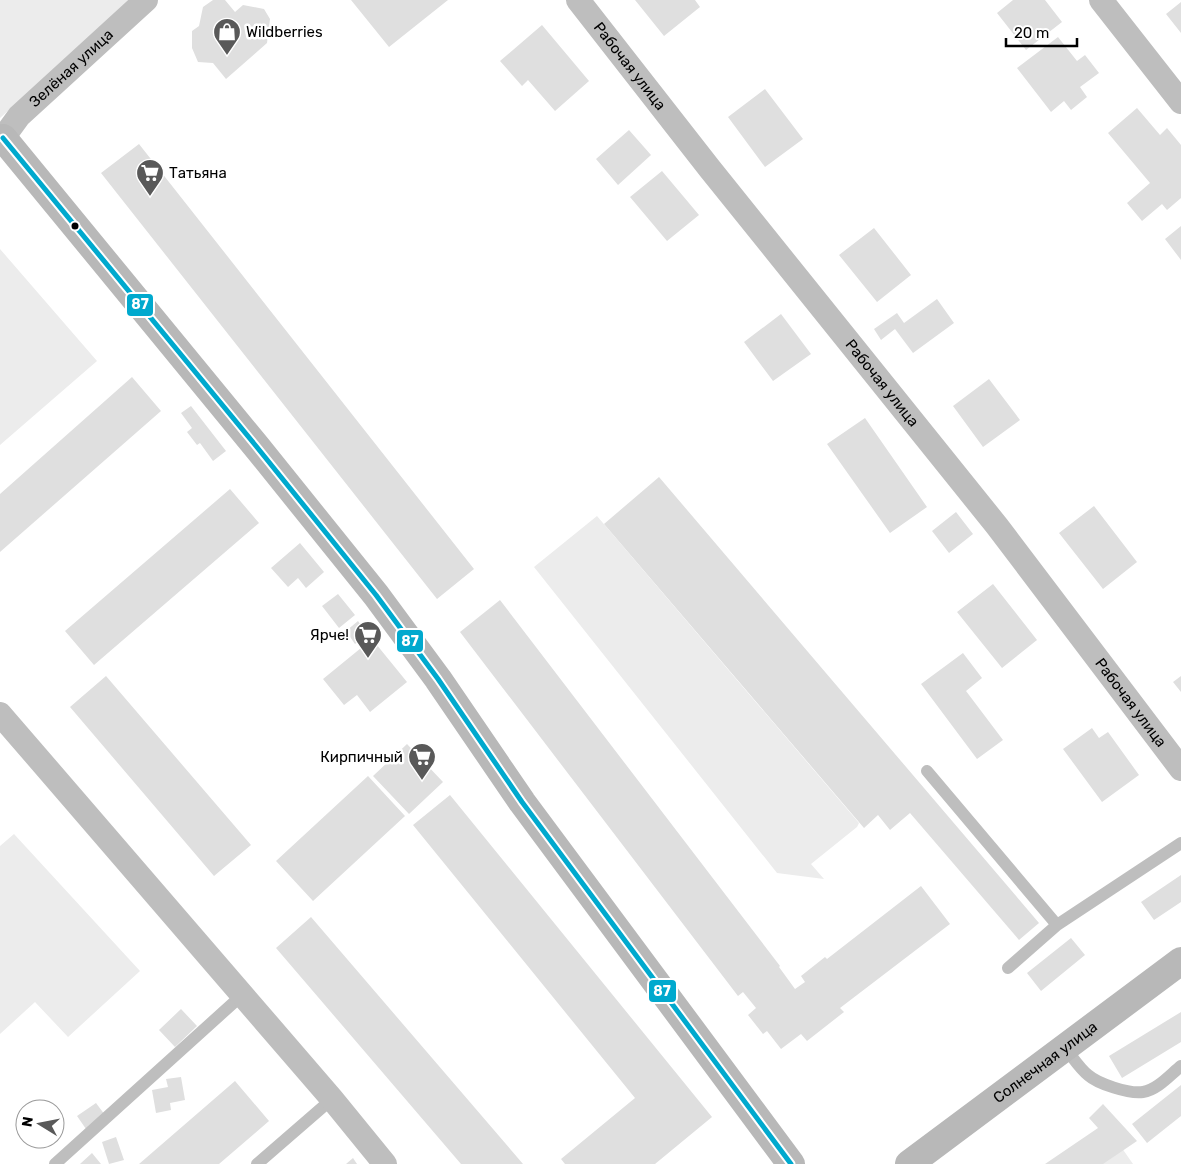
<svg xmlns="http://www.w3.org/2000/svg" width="1181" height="1164" viewBox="0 0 1181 1164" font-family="Rubik,sans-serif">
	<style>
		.green { fill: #ececec }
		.building { fill: #dfdfdf }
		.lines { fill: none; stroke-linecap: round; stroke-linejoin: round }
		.lane { stroke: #bebebe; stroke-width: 12 }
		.street { stroke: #bebebe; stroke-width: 24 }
		.secondary { stroke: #b8b8b8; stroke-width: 28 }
		.bus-1-casing { stroke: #fff; stroke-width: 9 }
		.bus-1 { stroke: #00a9ce; stroke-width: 5 }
		.bus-dot { fill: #000; stroke: #fff; stroke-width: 2 }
		.labels { text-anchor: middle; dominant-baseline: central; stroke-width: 5; stroke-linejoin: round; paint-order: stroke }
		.poi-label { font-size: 15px; fill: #000; stroke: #fff; text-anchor: start }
		.street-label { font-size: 15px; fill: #000; stroke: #fff }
		.line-badge { stroke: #fff; stroke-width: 2 }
		.badge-label { font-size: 14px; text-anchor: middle; font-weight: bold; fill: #fff }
	</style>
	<rect width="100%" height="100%" fill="#fff"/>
	<path class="green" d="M0 0H132L0 118Z
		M0 249 97 361 0 445Z
		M597 516 859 823 857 827 811 864 824 879 777 873 534 567Z
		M14 834 140 971 68 1037 35 1002 0 1034V846Z
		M1117 1141 1133 1164H1086Z"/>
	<path class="building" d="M213 0H225L235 12 243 5 264 9 270 19 267 43 226 79 213 63 198 62 192 48V31L199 26 203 7Z
		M351 0H448L389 47Z
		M635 0H695L700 7 664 36Z
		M1013 0H1045L1062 22 1026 50 997 13Z
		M1181 2V33L1166 14Z
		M542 25 589 81 555 111 528 80 522 86 500 61Z
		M1058 37 1077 61 1085 55 1099 73 1080 87 1087 97 1071 110 1064 101 1051 112 1017 68Z
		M765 89 803 139 765 167 728 117Z
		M1137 108 1160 135 1167 128 1181 145V198L1167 210 1162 204 1142 221 1127 203 1150 183 1108 133Z
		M629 130 651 155 618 185 596 159Z
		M139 144 474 569 437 599 101 173Z
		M662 171 699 215 667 241 630 197Z
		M1181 226V260L1165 239Z
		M874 228 911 275 877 302 839 255Z
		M937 299 954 323 913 353 895 329 881 340 874 329 897 313 904 323Z
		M781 314 811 354 773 381 744 342Z
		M132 377 161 411 0 552V494Z
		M989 379 1020 420 983 447 953 406Z
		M191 406 226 451 213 461 200 443 197 445 187 432 192 428 181 413Z
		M865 418 927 507 890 533 827 444Z
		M659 477 1039 923 1019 940 910 813 890 830 878 815 864 828 604 524Z
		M230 489 259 523 94 665 65 631Z
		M1094 506 1137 562 1103 589 1059 533Z
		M956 512 973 534 949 553 932 531Z
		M300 543 324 572 306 588 298 578 288 587 271 568Z
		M993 584 1037 640 1002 668 957 612Z
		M338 594 355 615 339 628 322 606Z
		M500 600 780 966 779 967 795 989 805 982 801 976 825 957 827 959 921 886 950 924 840 1008 844 1012 807 1041 801 1034 781 1049 767 1031 763 1034 748 1015 756 1008 743 992 738 996 460 632Z
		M358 621 367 634 355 644 346 631Z
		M372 639 407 682 370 712 357 695 344 705 323 679Z
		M963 653 982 678 966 691 1003 740 977 759 921 684Z
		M106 676 251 845 214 876 70 707Z
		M1181 676V692L1173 682Z
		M1092 728 1099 738 1108 732 1139 775 1102 802 1063 749Z
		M407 744 443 782 409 814 373 776Z
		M368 776 405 816 313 901 276 861Z
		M450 795 712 1117 655 1164H565L561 1159 635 1098 413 825Z
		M1181 875V902L1154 920 1141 902Z
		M311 917 523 1164H461L276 948Z
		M1071 938 1085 955 1041 991 1027 973Z
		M181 1009 197 1026 175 1047 159 1030Z
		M1181 1012V1042L1122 1078 1109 1056Z
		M181 1077 185 1100 170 1103 171 1110 156 1113 152 1090 168 1087 166 1079Z
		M235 1081 269 1121 219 1164H139Z
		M1181 1085V1116L1147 1143 1132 1124Z
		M96 1103 105 1115 86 1129 77 1116Z
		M1103 1104 1137 1141 1103 1164H1045L1098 1128 1089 1118Z
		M116 1137 124 1160 109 1164 102 1142Z
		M92 1153 101 1164H80Z
		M353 1158 357 1164H346Z"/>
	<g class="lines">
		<path class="lane" d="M927 771 1057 925
			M1008 968 1057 925 1181 843
			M1065 1048C1072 1056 1079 1068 1088 1075 1098 1084 1129 1094 1143 1092 1157 1090 1170 1075 1181 1066
			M55 1164 241 996
			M257 1164 332 1099"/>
		<g class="street">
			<path id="s1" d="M578 0 710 169 997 526 1181 769"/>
			<path d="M1101 0 1181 102"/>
			<path id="s2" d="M3 138 19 116 146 0"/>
			<path d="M0 714 332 1099 385 1164"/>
		</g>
		<g class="secondary">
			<path d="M0 140 3 138 256 446 376 595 438 679 522 802 791 1164"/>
			<path id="s3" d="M909 1164 1181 961"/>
		</g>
		<defs>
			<path id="bus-1" d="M3 138 256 446 376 595 438 679 522 802 791 1164"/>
		</defs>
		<use href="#bus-1" class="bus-1-casing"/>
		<use href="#bus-1" class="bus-1"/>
	</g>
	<defs>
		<symbol id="shop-pin" viewBox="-11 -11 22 30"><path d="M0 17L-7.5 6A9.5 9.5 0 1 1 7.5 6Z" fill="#595959" stroke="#fff"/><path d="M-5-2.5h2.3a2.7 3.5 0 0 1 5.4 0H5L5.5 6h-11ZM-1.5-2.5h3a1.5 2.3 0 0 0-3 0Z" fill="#fff"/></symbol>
		<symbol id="supermarket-pin" viewBox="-11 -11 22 30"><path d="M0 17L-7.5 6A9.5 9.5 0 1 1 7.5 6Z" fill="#595959" stroke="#fff"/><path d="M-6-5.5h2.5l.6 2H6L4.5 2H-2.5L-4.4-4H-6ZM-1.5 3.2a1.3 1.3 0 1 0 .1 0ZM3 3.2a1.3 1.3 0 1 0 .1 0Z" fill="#fff"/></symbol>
	</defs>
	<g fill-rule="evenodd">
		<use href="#shop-pin" x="211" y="16" width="32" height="43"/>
		<use href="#supermarket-pin" x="134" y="157" width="32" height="43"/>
		<use href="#supermarket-pin" x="352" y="619" width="32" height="43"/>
		<use href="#supermarket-pin" x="406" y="741" width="32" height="43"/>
	</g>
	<circle class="bus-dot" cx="75" cy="226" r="4.5"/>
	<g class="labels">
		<g class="poi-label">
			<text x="246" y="32">Wildberries</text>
			<text x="169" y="173">Татьяна</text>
			<text x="349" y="635" text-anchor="end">Ярче!</text>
			<text x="403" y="757" text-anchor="end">Кирпичный</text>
		</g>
		<g class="street-label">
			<text stroke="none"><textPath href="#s1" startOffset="84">Рабочая улица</textPath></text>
			<text stroke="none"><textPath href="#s2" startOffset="98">Зелёная улица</textPath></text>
			<text stroke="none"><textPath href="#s1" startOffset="489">Рабочая улица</textPath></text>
			<text stroke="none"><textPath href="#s1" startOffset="894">Рабочая улица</textPath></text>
			<text stroke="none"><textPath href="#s3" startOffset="170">Солнечная улица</textPath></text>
		</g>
	</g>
	<g class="line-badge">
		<rect x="126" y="293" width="28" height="24" rx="5" fill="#00a9ce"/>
		<rect x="396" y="629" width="28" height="24" rx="5" fill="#00a9ce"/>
		<rect x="648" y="979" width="29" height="24" rx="5" fill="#00a9ce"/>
	</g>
	<g class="badge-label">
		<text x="140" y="309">87</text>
		<text x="410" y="646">87</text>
		<text x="662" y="996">87</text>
	</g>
	<g transform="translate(40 1124) rotate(280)"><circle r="24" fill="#ffffff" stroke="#999999"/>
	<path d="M0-4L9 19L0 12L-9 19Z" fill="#595959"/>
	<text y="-8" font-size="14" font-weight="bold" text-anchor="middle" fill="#000000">N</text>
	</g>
	<path d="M1006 38v8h71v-8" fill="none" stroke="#000000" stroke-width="2.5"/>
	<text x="1014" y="38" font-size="15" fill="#000000" stroke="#ffffff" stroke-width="4" paint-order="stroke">20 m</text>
</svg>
